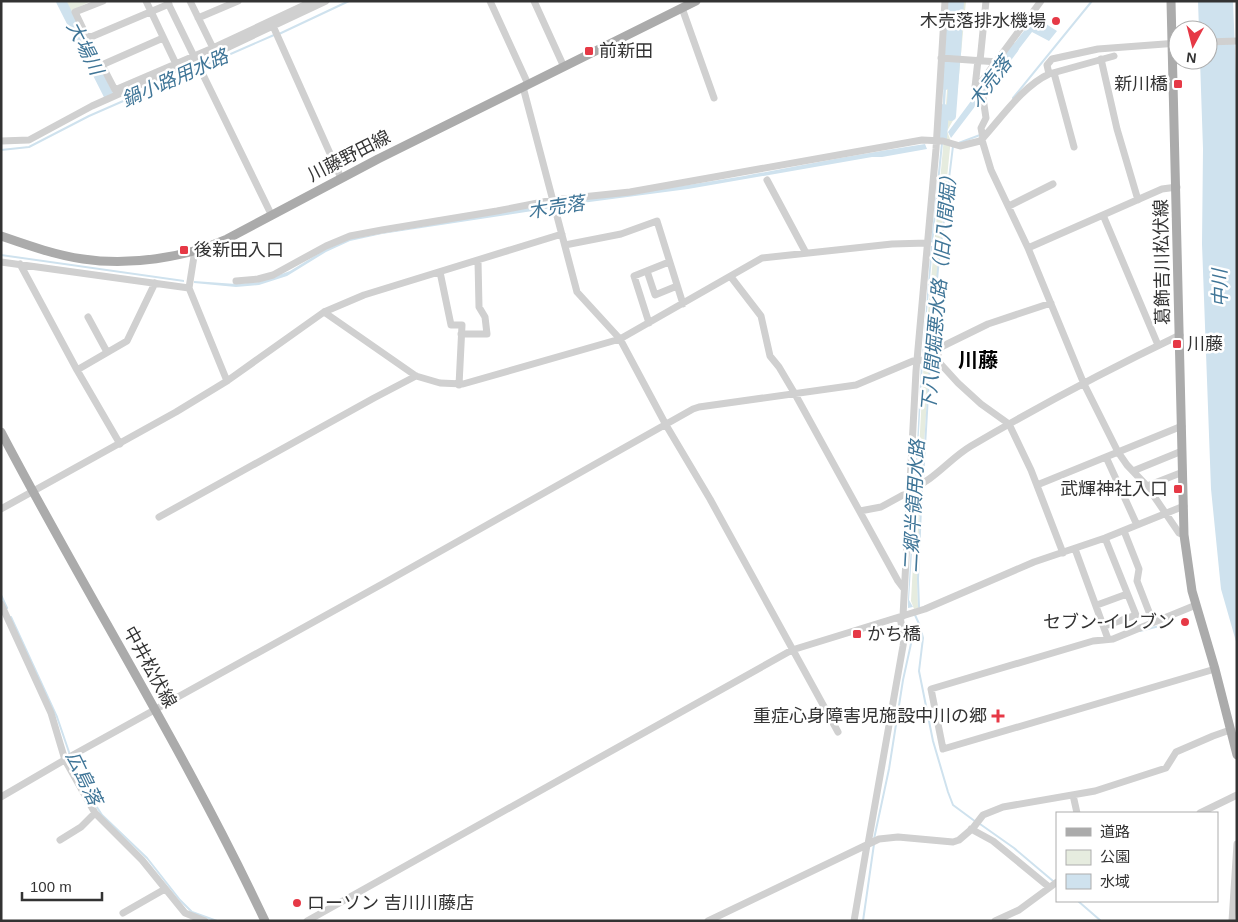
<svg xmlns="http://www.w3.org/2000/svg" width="1238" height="922" viewBox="0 0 1238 922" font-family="Helvetica,'Noto Sans JP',sans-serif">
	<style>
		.park { fill: #e6ecdf }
		.water { fill: #cfe2ee }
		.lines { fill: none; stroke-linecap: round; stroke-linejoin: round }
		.stream { stroke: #cfe2ee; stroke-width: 2 }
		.river { stroke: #cfe2ee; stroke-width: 10 }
		.minor { stroke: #d0d0d0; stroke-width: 7 }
		.major { stroke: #ababab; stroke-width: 9 }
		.poi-dot { fill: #e63946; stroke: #fff; stroke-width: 2 }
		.labels { text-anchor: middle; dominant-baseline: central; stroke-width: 5; stroke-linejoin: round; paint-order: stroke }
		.poi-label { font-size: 18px; fill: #333; stroke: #fff; text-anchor: end }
		.street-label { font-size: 18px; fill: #333; stroke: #fff }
		.water-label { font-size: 19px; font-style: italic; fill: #3f7597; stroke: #fff }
		.quarter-label { font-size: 20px; font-weight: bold; fill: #000; stroke: #fff }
	</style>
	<rect width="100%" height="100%" fill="#fff"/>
	<path class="park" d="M66 1H91L71 11Z
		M953 1H966L955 117 947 131 950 139V148C940 247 930 346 924 446 921 500 916 554 918 608L914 609 911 601 924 357 943 148Z"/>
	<path class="water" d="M1198 1H1233L1237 101V645L1221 589 1211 489 1202 244 1203 149 1200 60H1208V30H1199Z
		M1034 18 1042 24H1046L1057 31 1049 41 1032 32 1012 58 1005 57V55Z
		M997 66 1005 67 951 138 948 132Z
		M944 71H947L944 123H942Z
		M941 143H943L933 243 931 242Z
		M925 144 927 149 882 157H872L688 189 559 206 558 202C620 196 682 186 744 176 804 165 864 153 925 144Z
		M551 204 552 208 382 234 350 241 326 252 287 276 259 285 236 287 194 283V281L236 284 259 282 290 271 326 249 350 239Z
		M931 246H933L923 356H922Z
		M1 254 184 280V282L1 256Z
		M923 362 916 484H915L921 363Z
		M916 490 909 600 913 607 908 608V600L913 504 914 491Z"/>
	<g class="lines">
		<path class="stream" d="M279 34 349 1
			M1013 98 1092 1
			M956 144 980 135
			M1 150 29 147 89 116 274 35
			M930 358 938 269 953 146
			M923 480 930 362
			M1 595 7 608
			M919 607 918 579 922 485
			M915 615 920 626 923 638 919 671 933 741 948 792 953 805 976 822
			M11 617 57 717 70 755
			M1140 631 1167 624
			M72 759 82 784 102 815 147 858 180 900 192 912 217 921
			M980 824 1014 848 1053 881
			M874 839 889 769 903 680 914 630
			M1078 901 1101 921
			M863 921 874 844"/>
		<path class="river" d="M61 1 109 96
			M956 54 959 1
			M993 76 1014 48
			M945 85 951 1
			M951 116 955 63
			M942 138 944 109"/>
		<path class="minor" d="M103 1 75 12 86 35 91 37 169 4
			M167 1 271 214
			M190 1 213 48 313 1
			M490 1 528 84
			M534 1 564 67
			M682 8 714 98
			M198 18 238 1
			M273 26 341 178
			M163 38 104 64 103 67 115 90 213 48 215 52H218L326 1
			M1208 42 1237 41
			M941 58 998 62
			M1101 59 1117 129 1138 200
			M978 60 975 87 983 98 986 118 981 128 983 138
			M980 61 986 1
			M1054 73 1074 147
			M1049 74 1047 65 1052 59 1098 49 1178 43
			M523 87 577 292 620 339 666 425 710 499 838 732
			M976 89 1041 1
			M982 140 991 170 1028 248 1084 384 1118 452 1127 465 1147 486 1179 533 1184 535
			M1 141 29 140 92 106 175 69 177 67 176 64 146 1
			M767 180 806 253
			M1009 206 1053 184
			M1103 215 1158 345
			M565 245 621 234 657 221 683 304
			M1028 248 1162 189 1177 187
			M195 250 189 288 227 381
			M1 262 189 288
			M20 264 77 370 120 444
			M647 271 655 295 677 286
			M440 272 451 325H462L459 385
			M731 277 761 316 770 356 779 367 795 394 898 581 904 589
			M236 281 258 279 273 275 326 246 350 236 382 230 497 211 553 200 630 192 922 140 943 141 960 146 980 141 983 138C1002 117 1023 86 1049 74L1114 56
			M324 312 416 376 440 383 463 384 620 339 762 258 892 244 927 243
			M88 317 107 352
			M649 323 634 276 669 262
			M461 334H487L485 317 479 307 478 261
			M917 360 937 361 939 348 988 324 1051 303
			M937 360 958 383 981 404 1009 424 1031 470 1063 553
			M77 370 127 341 155 283
			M1106 457 1137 525
			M1133 471 1182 451
			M1037 485 1182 426
			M1147 486 1183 472
			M910 489C934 481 949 459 971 446 1039 406 1109 369 1180 335
			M1 509 176 412 227 381 324 312 364 295 562 234
			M860 511 881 507 903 495H909
			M159 517 374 398 416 376
			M1124 531 1139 569 1137 581 1151 617
			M1075 549 1108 639
			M1 604 51 713 65 760 95 813 142 860 185 913 205 921
			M1097 605 1127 594
			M1196 605 1113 639 1093 641 931 689 943 749 1215 669
			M903 616 916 371 936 149 945 1
			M1105 626 1136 615 1105 538
			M1073 795 1077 813
			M1 797 73 755 384 583 693 409 699 407 856 385 913 361H917
			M1200 813 1237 795
			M971 829 993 841 1049 887
			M60 840 81 827 95 813
			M868 844 903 646 904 639 900 617
			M123 913 165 889
			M307 921 792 650 925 609 1034 562 1105 538 1184 506
			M708 921 879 839 898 837 953 842 959 840 973 828 983 815 1003 807 1095 791 1166 768 1176 752 1213 736 1230 730
			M854 921 867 845
			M995 921 1019 910 1057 882
			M1232 921 1237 844"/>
		<path class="major" d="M1171 1 1184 535 1192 591 1215 669 1237 755
			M1 236C27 245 55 255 83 259 129 266 184 258 227 239L378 159 696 1
			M1 432C87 596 186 753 265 921"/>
	</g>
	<g class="poi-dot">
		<circle cx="1056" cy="21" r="5"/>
		<rect x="584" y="46" width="10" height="10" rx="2.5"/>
		<rect x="1173" y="79" width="10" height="10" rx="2.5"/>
		<rect x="179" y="245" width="10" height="10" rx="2.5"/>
		<rect x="1172" y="339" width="10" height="10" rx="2.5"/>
		<rect x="1173" y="484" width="10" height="10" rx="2.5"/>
		<circle cx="1185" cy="622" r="5"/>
		<rect x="852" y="629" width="10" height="10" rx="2.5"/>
		<path d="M995.5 708.5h5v5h5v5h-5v5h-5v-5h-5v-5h5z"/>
		<circle cx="297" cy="903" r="5"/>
	</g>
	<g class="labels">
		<g class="poi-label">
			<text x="1046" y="21">木売落排水機場</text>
			<text x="599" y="51" text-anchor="start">前新田</text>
			<text x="1168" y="84">新川橋</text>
			<text x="194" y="250" text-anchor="start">後新田入口</text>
			<text x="1187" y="344" text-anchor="start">川藤</text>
			<text x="1168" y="489">武輝神社入口</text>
			<text x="1175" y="622">セブン-イレブン</text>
			<text x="867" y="634" text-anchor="start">かち橋</text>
			<text x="987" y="716">重症心身障害児施設中川の郷</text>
			<text x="307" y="903" text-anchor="start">ローソン 吉川川藤店</text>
		</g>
		<g class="street-label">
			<text transform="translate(349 156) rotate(-27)">川藤野田線</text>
			<text transform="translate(1162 262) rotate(-91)">葛飾吉川松伏線</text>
			<text transform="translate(150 667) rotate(61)">中井松伏線</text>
		</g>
		<g class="water-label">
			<text transform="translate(85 48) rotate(63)">大場川</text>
			<text transform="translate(175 78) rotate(-24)">鍋小路用水路</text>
			<text transform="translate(990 82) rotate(-53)">木売落</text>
			<text transform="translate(556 207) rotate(-9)">木売落</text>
			<text transform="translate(1220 288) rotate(-91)">中川</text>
			<text transform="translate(939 289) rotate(-85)">下八間堀悪水路（旧八間堀）</text>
			<text transform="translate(914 506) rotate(-87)">二郷半領用水路</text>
			<text transform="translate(84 778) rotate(64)">広島落</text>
		</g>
		<g class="quarter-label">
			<text x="978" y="360">川藤</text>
		</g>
	</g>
	<rect width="1238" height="922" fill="none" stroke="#333333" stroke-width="5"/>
	<rect x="1056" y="812" width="162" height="90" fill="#ffffff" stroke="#adadad"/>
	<rect x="1066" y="828" width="25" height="8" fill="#ababab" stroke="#adadad"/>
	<text x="1100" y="837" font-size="15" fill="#333333">道路</text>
	<rect x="1066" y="850" width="25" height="15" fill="#e6ecdf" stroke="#adadad"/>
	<text x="1100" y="862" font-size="15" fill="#333333">公園</text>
	<rect x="1066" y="874" width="25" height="15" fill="#cfe2ee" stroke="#adadad"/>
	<text x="1100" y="887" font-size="15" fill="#333333">水域</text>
	<g transform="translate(1193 45) rotate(187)"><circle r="24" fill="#ffffff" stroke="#adadad"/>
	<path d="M0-4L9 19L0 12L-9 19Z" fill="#e63946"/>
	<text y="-8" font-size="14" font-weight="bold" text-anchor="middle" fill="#333333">N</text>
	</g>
	<path d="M22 892v8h80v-8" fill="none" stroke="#333333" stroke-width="2.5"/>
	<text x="30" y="892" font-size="15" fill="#333333" stroke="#ffffff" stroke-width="4" paint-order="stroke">100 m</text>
</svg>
